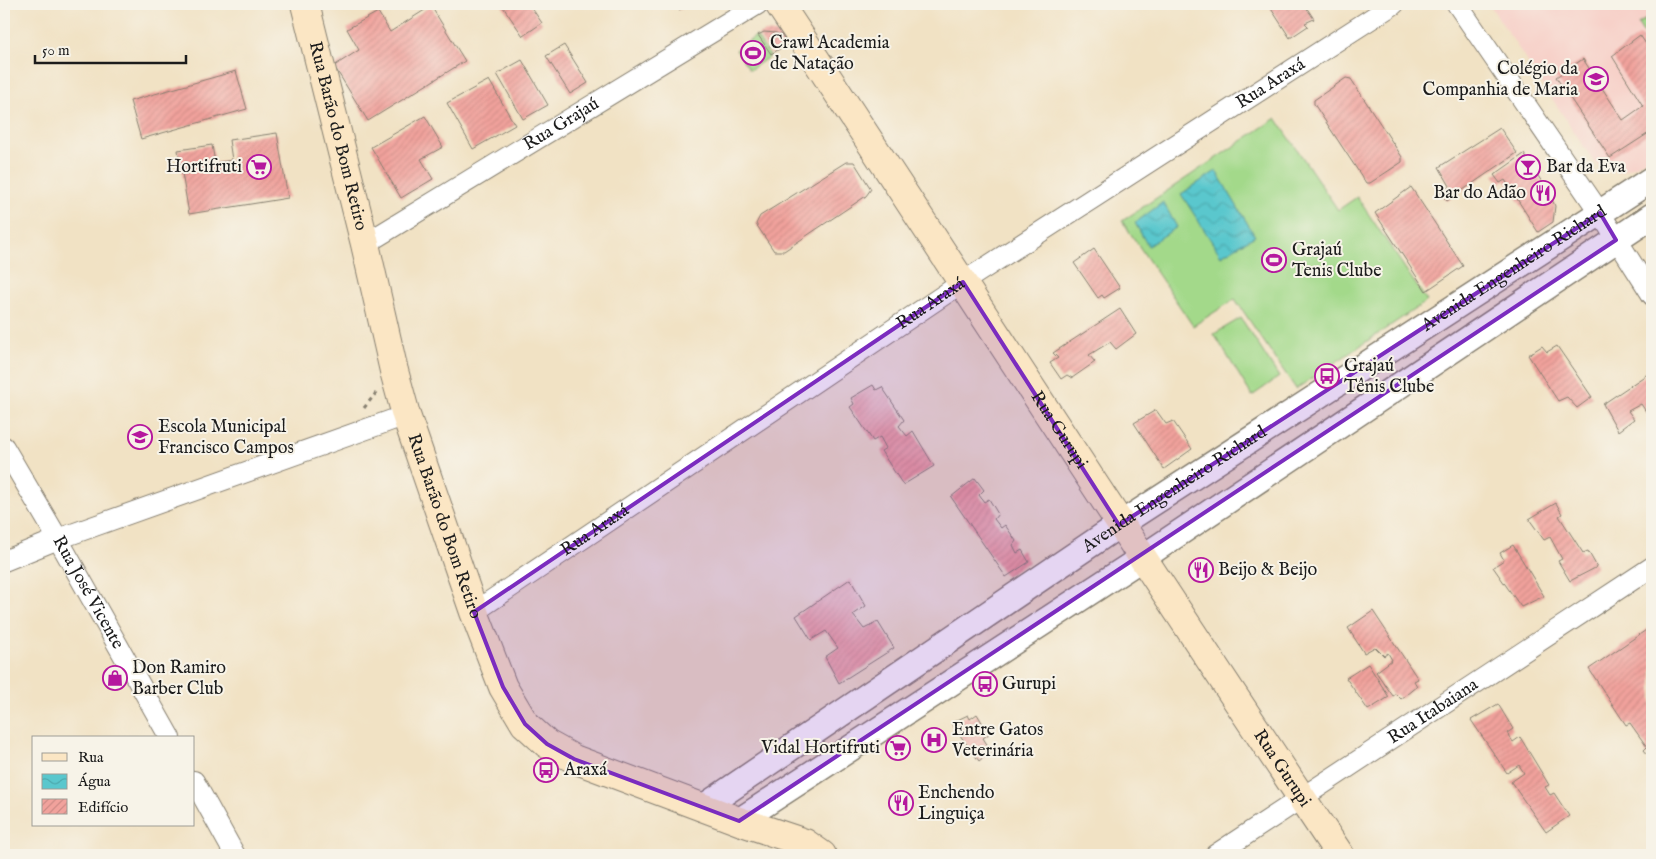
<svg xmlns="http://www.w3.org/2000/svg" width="1656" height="859" viewBox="0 0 1656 859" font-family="'IM FELL English',serif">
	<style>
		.built { fill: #f7d1c9 }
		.grass { fill: #a3d98a; stroke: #607a53 }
		.water { fill: url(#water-waves); stroke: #3b7274 }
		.building { fill: url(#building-hatch) }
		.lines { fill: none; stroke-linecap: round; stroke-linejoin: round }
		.minor-casing { stroke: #867f70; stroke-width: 22 }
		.tertiary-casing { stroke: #867f70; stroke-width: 28 }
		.secondary-casing { stroke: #867f70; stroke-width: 30 }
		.path { stroke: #867f70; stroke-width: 3; stroke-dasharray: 4 4; stroke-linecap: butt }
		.minor { stroke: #fff; stroke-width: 20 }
		.tertiary { stroke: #fff; stroke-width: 25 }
		.secondary { stroke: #fbe6c4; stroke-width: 28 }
		.marked { fill: #7b2cbf; fill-opacity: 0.2; stroke: #7b2cbf; stroke-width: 4; stroke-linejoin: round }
		.labels { text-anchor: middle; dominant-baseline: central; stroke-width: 4; stroke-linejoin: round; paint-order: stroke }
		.poi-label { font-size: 18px; fill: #1c1c1c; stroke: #f7f3e8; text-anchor: start }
		.street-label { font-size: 18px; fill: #1c1c1c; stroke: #f7f3e8 }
	</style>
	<defs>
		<pattern id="water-waves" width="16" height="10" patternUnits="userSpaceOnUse" patternTransform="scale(1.25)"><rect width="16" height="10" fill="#5ac7cd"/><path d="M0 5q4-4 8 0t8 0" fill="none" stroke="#4eaaaf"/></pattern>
		<pattern id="building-hatch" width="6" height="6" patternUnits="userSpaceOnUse" patternTransform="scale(1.25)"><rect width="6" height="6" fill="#f1a29c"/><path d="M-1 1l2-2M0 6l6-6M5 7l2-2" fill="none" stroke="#ce8b86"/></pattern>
	</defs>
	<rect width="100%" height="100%" fill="#f7f3e8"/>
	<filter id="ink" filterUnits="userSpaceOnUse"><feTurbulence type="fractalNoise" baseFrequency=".02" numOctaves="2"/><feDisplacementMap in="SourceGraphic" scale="10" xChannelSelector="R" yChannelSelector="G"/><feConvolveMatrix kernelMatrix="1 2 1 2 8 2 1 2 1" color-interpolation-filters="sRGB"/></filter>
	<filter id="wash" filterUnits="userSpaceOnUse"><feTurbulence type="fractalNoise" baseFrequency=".0096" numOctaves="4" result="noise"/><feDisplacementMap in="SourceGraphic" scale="20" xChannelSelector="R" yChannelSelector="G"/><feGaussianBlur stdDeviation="1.12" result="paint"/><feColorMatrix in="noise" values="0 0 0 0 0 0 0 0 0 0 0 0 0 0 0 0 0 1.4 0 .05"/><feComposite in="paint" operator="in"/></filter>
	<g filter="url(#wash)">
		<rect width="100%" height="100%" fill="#f1e2c4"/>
		<path class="built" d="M1489 4H1652V155L1635 166 1619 172 1607 169 1595 163Z"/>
		<path class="grass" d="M1652 15V47L1638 24Z
			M756 36 770 56 750 70 736 50Z
			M1276 118 1338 210 1357 197 1427 301 1296 389 1235 299 1193 326 1122 221Z
			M1241 318 1279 377 1252 396 1214 334Z"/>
		<path class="water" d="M1216 171 1255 236 1221 256 1181 194Z
			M1163 202 1177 227 1148 246 1135 223Z"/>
		<g id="blocks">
			<path class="building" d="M501 4H529L542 23 523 36Z
				M675 4H689L679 10Z
				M1268 4H1304L1314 19 1305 23 1308 26 1290 38Z
				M431 6 465 61 368 121 334 66 359 50 347 29 378 12 390 32Z
				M764 32 776 33 783 36 788 44 771 54 758 35Z
				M1640 35 1652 53V131L1610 158 1556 77 1583 59 1623 120 1643 106 1612 56Z
				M564 45 588 83 570 94 546 56Z
				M522 60 548 105 523 119 497 74Z
				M236 71 247 109 141 139 130 101Z
				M1346 78 1351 79 1402 157V162L1370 183H1366L1314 104V100Z
				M489 80 515 125 473 149 447 103Z
				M425 116 443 147 421 159 433 179 401 198 371 147Z
				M1500 128 1517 153 1447 201 1440 193 1450 186 1439 167Z
				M277 133 288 198 189 214 178 150 212 145 215 163 232 160 229 140Z
				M1524 154 1549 193 1555 206 1553 222 1538 232 1505 180 1500 183 1494 175Z
				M846 162H854L871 189 866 196 784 251H774L756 224 760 216Z
				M1411 187 1463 266 1426 291 1375 213Z
				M1094 249 1120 288 1104 298 1102 295 1098 298 1074 263Z
				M1120 309 1136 334 1116 349 1110 342 1089 355 1095 362 1072 378 1067 375 1061 379 1050 363 1058 358 1053 353Z
				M1542 346 1547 352 1557 346 1592 397 1577 408 1567 397 1558 401 1528 355Z
				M1652 371V409L1647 413 1641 404 1628 411 1634 419 1618 431 1603 404Z
				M873 385 876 390 882 387 904 420 899 426 907 436 913 431 934 466 903 485 881 451 886 448 880 437 873 441 850 407 854 404 851 398Z
				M1156 410 1166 424 1173 421 1192 449 1164 469 1134 423Z
				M975 478 984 490 979 495 984 502 989 499 998 514 994 519 1001 528 1005 525 1016 541 1013 545 1017 553 1022 550 1029 562 1006 577 951 497Z
				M1556 503 1562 514 1559 516 1583 553 1588 551 1597 567 1570 581 1558 561 1562 559 1550 537 1544 540 1529 519Z
				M1513 545 1544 596 1521 607 1493 567 1504 560 1500 553Z
				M850 579 866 606 853 615 864 629 878 622 894 648 839 683 825 657 838 648 826 631 811 640 796 616Z
				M1373 611 1418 679 1414 681 1417 686 1401 699 1396 694 1393 696 1376 672 1392 660 1388 653 1384 656 1375 647 1364 653 1348 628Z
				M1652 626V760L1644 750 1647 747 1630 723 1626 725 1589 669Z
				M1368 664 1389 697 1368 710 1346 678Z
				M1498 704 1513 729 1507 733 1513 742 1520 737 1549 785 1545 787 1550 795 1554 793 1569 816 1546 832 1511 782 1524 773 1519 765 1507 773 1471 720Z
				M977 714 989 734 983 738 991 751 979 761 951 723 968 715 970 719Z"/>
		</g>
	</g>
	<g filter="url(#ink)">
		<use href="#blocks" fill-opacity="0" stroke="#867f70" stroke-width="1"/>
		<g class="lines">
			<defs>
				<g id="minor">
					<path d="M1457 4 1600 213 1652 295"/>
					<path id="s1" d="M365 244 758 4"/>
					<path id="s2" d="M4 447 58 539 170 738"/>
					<path d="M4 561 58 539 406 415"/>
					<path id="s3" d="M474 612 963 282 1394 4"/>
					<path d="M194 781 235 855"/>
					<path id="s4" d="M1215 855 1652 567"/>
				</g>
				<g id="tertiary">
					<path id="s5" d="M702 808 1119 525 1652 179"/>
					<path d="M739 821 1142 558 1652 216"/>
				</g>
				<g id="secondary">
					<path id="s6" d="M305 4 365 244 394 371 406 415 474 612 503 687 525 724 547 744 574 759 739 821 805 843 822 855"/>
					<path id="s7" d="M779 4C967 287 1150 573 1340 855"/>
				</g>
			</defs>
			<use href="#minor" class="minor-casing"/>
			<use href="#tertiary" class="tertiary-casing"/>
			<use href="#secondary" class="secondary-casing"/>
			<path class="path" d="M364 408 376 393"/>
			<use href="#minor" class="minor"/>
			<use href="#tertiary" class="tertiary"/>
			<use href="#secondary" class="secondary"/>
		</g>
	</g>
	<path class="marked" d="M1600 213 1616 240 739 821 574 759 547 744 525 724 503 687 474 612 963 282 1119 525Z"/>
	<defs>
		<symbol id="stadium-ring" viewBox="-11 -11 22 22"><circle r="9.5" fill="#f7f3e8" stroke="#b5179e" stroke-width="1.5"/><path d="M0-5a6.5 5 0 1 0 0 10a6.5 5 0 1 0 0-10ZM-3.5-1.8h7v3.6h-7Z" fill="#b5179e"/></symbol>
		<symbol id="school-ring" viewBox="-11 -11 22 22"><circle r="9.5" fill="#f7f3e8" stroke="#b5179e" stroke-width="1.5"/><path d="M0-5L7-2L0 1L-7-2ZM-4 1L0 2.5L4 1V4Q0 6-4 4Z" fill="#b5179e"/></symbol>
		<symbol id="supermarket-ring" viewBox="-11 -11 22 22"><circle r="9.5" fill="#f7f3e8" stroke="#b5179e" stroke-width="1.5"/><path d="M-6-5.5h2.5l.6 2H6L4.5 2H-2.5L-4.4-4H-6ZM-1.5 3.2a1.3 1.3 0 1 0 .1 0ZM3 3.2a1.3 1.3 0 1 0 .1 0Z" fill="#b5179e"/></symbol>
		<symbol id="bar-ring" viewBox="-11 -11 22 22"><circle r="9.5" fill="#f7f3e8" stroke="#b5179e" stroke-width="1.5"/><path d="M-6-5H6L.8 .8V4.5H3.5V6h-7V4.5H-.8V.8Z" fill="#b5179e"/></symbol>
		<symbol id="restaurant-ring" viewBox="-11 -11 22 22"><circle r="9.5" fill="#f7f3e8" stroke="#b5179e" stroke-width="1.5"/><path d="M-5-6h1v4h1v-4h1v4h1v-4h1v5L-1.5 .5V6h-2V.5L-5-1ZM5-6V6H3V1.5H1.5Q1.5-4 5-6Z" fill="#b5179e"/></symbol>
		<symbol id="bus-ring" viewBox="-11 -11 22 22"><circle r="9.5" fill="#f7f3e8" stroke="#b5179e" stroke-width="1.5"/><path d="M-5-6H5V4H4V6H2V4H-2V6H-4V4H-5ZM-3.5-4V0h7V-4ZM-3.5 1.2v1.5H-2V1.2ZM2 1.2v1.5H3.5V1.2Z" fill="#b5179e"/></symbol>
		<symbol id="shop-ring" viewBox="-11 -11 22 22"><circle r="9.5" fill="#f7f3e8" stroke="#b5179e" stroke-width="1.5"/><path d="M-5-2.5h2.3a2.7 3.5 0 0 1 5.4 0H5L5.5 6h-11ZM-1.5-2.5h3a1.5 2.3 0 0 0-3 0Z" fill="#b5179e"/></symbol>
		<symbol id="hospital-ring" viewBox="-11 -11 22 22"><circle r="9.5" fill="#f7f3e8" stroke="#b5179e" stroke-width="1.5"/><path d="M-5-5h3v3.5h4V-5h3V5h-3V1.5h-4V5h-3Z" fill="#b5179e"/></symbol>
	</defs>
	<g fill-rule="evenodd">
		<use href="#stadium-ring" x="739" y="39" width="28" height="28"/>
		<use href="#school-ring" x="1582" y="65" width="28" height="28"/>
		<use href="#supermarket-ring" x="245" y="153" width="28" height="28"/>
		<use href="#bar-ring" x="1514" y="153" width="28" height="28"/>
		<use href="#restaurant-ring" x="1529" y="179" width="28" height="28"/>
		<use href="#stadium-ring" x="1260" y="246" width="28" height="28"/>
		<use href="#bus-ring" x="1313" y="362" width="28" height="28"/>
		<use href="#school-ring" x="126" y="423" width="28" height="28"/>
		<use href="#restaurant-ring" x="1187" y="556" width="28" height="28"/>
		<use href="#shop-ring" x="101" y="664" width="28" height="28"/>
		<use href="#bus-ring" x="971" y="670" width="28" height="28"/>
		<use href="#hospital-ring" x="920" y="726" width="28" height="28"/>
		<use href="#supermarket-ring" x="884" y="734" width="28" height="28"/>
		<use href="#bus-ring" x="532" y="756" width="28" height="28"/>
		<use href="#restaurant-ring" x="887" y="789" width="28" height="28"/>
	</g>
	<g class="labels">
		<g class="poi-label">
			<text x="770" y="43">Crawl Academia<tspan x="770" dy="21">de Natação</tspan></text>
			<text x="1578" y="69" text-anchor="end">Colégio da<tspan x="1578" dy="21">Companhia de Maria</tspan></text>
			<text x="242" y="167" text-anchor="end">Hortifruti</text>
			<text x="1546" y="167">Bar da Eva</text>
			<text x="1526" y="193" text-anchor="end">Bar do Adão</text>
			<text x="1292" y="250">Grajaú<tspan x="1292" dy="21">Tenis Clube</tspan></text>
			<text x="1344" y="366">Grajaú<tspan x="1344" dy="21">Tênis Clube</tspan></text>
			<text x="158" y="427">Escola Municipal<tspan x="158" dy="21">Francisco Campos</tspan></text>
			<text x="1218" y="570">Beijo &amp; Beijo</text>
			<text x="132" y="668">Don Ramiro<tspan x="132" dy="21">Barber Club</tspan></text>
			<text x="1002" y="684">Gurupi</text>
			<text x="952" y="730">Entre Gatos<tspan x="952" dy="21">Veterinária</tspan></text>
			<text x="880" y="748" text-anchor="end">Vidal Hortifruti</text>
			<text x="564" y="770">Araxá</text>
			<text x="918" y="793">Enchendo<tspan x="918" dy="21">Linguiça</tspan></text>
		</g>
		<g class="street-label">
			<text stroke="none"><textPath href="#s3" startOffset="956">Rua Araxá</textPath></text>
			<text stroke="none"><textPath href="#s1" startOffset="230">Rua Grajaú</textPath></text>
			<text stroke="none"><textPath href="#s6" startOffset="136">Rua Barão do Bom Retiro</textPath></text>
			<text stroke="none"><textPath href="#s5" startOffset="975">Avenida Engenheiro Richard</textPath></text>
			<text stroke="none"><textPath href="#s3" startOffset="551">Rua Araxá</textPath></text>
			<text stroke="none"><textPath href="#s7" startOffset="510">Rua Gurupi</textPath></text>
			<text stroke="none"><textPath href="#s5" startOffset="570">Avenida Engenheiro Richard</textPath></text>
			<text stroke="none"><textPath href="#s6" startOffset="541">Rua Barão do Bom Retiro</textPath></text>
			<text stroke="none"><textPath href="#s3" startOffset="146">Rua Araxá</textPath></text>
			<text stroke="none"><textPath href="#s2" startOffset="168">Rua José Vicente</textPath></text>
			<text stroke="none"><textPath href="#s4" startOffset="261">Rua Itabaiana</textPath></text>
			<text stroke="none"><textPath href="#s7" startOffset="915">Rua Gurupi</textPath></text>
		</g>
	</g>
	<rect width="1656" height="859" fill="none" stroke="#f7f3e8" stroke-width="20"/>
	<rect x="32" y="736" width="162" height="90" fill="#f7f3e8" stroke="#9f9d96"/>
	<rect x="42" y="753" width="25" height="8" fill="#fbe6c4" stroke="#9f9d96"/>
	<text x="78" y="762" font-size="15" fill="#1c1c1c">Rua</text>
	<rect x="42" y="774" width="25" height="15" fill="url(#water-waves)" stroke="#9f9d96"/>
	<text x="78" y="786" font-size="15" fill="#1c1c1c">Água</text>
	<rect x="42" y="799" width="25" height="15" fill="url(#building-hatch)" stroke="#9f9d96"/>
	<text x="78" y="812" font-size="15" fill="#1c1c1c">Edifício</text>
	<path d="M35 55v8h151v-8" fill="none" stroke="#1c1c1c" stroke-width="2.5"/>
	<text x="42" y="55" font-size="15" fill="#1c1c1c" stroke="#f7f3e8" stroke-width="4" paint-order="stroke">50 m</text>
</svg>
